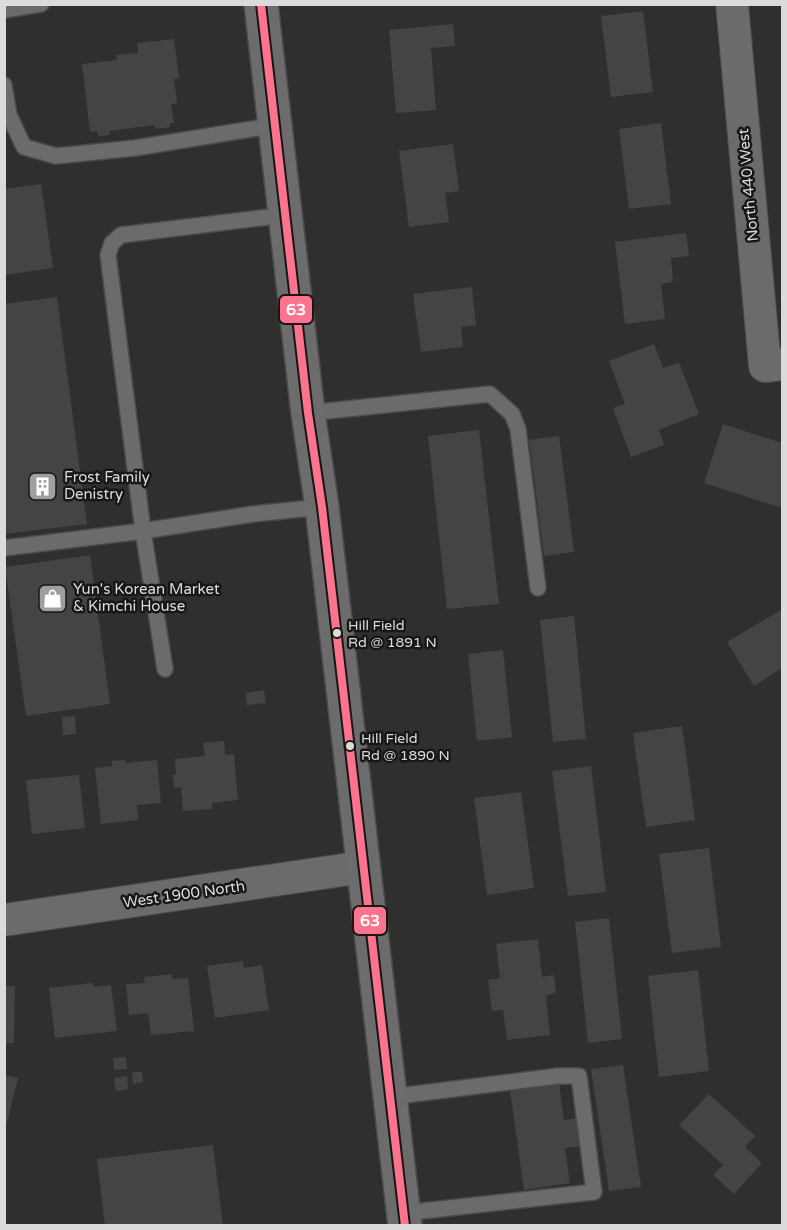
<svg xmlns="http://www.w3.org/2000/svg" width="787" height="1230" viewBox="0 0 787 1230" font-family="'Varela Round',sans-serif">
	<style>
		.building { fill: #454443 }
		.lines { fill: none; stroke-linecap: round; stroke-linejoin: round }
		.service-casing { stroke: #4c4b4a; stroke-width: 18 }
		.minor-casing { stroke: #4c4b4a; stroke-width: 34 }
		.primary-casing { stroke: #4c4b4a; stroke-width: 36 }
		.service { stroke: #6c6b6b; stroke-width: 15 }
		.minor { stroke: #6c6b6b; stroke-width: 32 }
		.primary { stroke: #6c6c6c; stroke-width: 33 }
		.bus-1-casing { stroke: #191716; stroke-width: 12 }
		.bus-1 { stroke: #fc738d; stroke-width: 8 }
		.bus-dot { fill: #dddbda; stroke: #191716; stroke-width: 2 }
		.labels { text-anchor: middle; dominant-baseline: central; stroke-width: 5; stroke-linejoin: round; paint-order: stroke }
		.bus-label { font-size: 14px; fill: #dddbda; stroke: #191716; text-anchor: start }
		.street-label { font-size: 15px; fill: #dddbda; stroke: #191716 }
		.poi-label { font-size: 15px; fill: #dddbda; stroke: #191716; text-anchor: start }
		.line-badge { stroke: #191716; stroke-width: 2 }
		.badge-label { font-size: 16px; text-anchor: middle; font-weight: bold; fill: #fff }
	</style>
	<rect width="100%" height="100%" fill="#312f2e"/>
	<path class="building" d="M643 11 653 92 611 97 601 16Z
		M453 24 455 46 431 48 436 110 396 113 389 30Z
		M174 39 179 78 174 79 177 103 171 104 174 123H170V127L155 129V125L109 131 110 135 98 136 97 131 90 132 82 64 117 60 116 55 138 53 137 43Z
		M661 123 671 204 629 209 619 129Z
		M453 144 459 191 445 193 449 222 409 227 399 151Z
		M41 184 53 268 5 275V189Z
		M686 233 689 256 671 258 673 282 661 284 665 319 625 324 615 242Z
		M472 287 476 325 461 327 463 347 421 352 413 294Z
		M57 297 87 524 4 534V304Z
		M654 344 663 368 679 363 699 414 659 430 664 445 631 457 613 408 625 404 609 361Z
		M723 424 782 443V508L704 483Z
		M479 430 499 604 447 609 428 436Z
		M559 436 574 552 544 556 529 440Z
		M90 555 110 704 26 716 5 567Z
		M781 610 782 668 754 686 727 642Z
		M574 616 586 739 553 742 540 620Z
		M503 650 512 737 477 741 468 654Z
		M264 690 266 703 247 705 246 693Z
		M75 716 76 734 63 735 62 717Z
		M682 726 695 820 646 827 633 733Z
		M224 741 225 755 234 754 238 800 212 803V809L183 811 181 787 174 788 173 775H176L175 759 205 756 203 743Z
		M125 760V763L157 760 161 803 137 805 138 820 101 824 95 768 112 766V761Z
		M591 766 606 892 568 896 552 771Z
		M79 775 85 828 32 834 26 780Z
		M521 792 534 888 487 895 474 798Z
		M709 848 721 947 672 953 659 854Z
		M609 918 622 1039 588 1043 575 922Z
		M538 939 542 977 554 975 556 992 546 996 550 1035 507 1040 503 1010 492 1011 488 980 500 978 496 944Z
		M243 961 244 968 262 965 269 1010 215 1018 207 966Z
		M698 970 709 1071 659 1077 648 976Z
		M172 974V979L188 978 194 1031 151 1035 148 1013 129 1015 126 984 145 983 144 977Z
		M93 983 94 987 111 985 117 1031 55 1038 49 988Z
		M4 986H15L14 1043H4Z
		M126 1057 127 1069 114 1070 113 1058Z
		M623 1065 641 1187 609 1191 591 1069Z
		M142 1071 143 1082 133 1084 132 1073Z
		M4 1075 18 1078 5 1131H4Z
		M127 1076 128 1089 116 1091 114 1078Z
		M558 1076 564 1120 579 1118 583 1146 565 1148 570 1183 524 1190 509 1083Z
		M709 1094 755 1136 745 1147 762 1163 734 1194 713 1175 723 1165 679 1125Z
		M213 1145 223 1226H105L97 1159Z"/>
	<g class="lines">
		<defs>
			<path id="service" d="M4 10 41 4
				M4 85 9 115 24 147 56 156 135 148 276 125
				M285 215 121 235 112 243 108 255 143 531 253 514 322 507
				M308 413 490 394 512 414 518 429 538 588
				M4 548 143 531 165 669
				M390 1097 558 1076H579L594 1192 404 1213"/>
			<path id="minor" d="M732 4 765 366 782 364
				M4 920 363 867"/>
			<path id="primary" d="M261 4 308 413 322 507 405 1226"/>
		</defs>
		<use href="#service" class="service-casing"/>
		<use href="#minor" class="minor-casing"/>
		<use href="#primary" class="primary-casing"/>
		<use href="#service" class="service"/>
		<use href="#minor" class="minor"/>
		<use href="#primary" class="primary"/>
		<defs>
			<path id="bus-1" d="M261 4 308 413 322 507 405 1226"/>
		</defs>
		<use href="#bus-1" class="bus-1-casing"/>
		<use href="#bus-1" class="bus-1"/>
	</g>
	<defs>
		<symbol id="building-square" viewBox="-11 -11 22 22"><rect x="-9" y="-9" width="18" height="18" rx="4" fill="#a19f9e" stroke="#191716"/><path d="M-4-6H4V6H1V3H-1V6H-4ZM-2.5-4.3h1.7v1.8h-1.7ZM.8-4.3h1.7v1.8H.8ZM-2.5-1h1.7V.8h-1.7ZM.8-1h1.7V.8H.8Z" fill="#fff"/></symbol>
		<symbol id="shop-square" viewBox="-11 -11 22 22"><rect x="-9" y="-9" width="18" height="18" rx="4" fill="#a19f9e" stroke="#191716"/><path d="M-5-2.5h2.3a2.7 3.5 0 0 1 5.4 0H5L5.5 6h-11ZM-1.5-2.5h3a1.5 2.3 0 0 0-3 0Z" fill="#fff"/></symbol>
	</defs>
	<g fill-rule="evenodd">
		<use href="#building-square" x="26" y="470" width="33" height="33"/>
		<use href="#shop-square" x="36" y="582" width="33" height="33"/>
	</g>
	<g class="bus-dot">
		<circle cx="337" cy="633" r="5"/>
		<circle cx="350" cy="746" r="5"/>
	</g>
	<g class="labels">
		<g class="bus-label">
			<text x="348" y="625">Hill Field<tspan x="348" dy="17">Rd @ 1891 N</tspan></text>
			<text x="361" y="738">Hill Field<tspan x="361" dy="17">Rd @ 1890 N</tspan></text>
		</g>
		<g class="street-label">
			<text transform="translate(748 185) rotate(-95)">North 440 West</text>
			<text transform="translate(184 894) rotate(-8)">West 1900 North</text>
		</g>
		<g class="poi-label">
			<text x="64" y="477">Frost Family<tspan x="64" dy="17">Denistry</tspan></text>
			<text x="73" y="589">Yun's Korean Market<tspan x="73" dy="17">&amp; Kimchi House</tspan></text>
		</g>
	</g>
	<g class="line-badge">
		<rect x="279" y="295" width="34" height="29" rx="6" fill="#fc738d"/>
		<rect x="353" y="906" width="34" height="29" rx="6" fill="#fc738d"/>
	</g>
	<g class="badge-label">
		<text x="296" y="315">63</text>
		<text x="370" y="926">63</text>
	</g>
	<rect width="787" height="1230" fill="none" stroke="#dddbda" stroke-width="12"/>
</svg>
